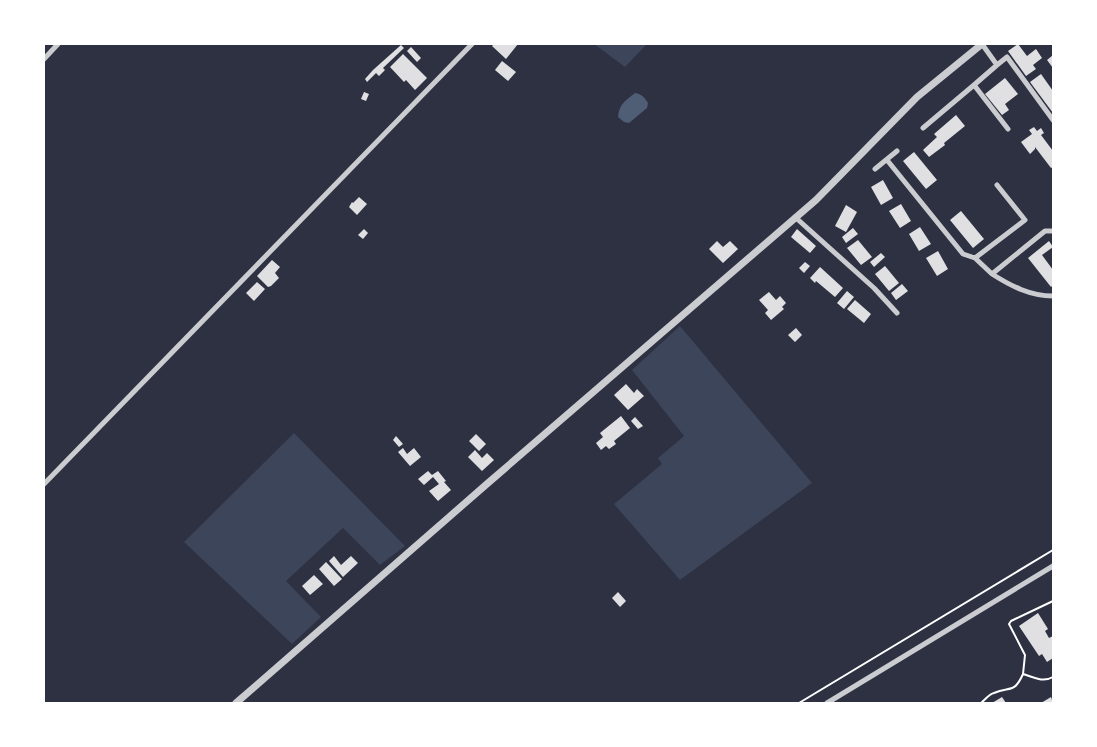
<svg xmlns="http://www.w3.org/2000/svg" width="1097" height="747" viewBox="0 0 1097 747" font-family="'Fira Sans Condensed',sans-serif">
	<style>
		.green { fill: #3c4559 }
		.water { fill: #4f5d75 }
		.building { fill: #e0e0e3 }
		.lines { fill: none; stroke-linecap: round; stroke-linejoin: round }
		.path { stroke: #fff; stroke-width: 2 }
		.minor { stroke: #caccd0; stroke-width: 5 }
		.tertiary { stroke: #caccd0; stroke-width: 7 }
	</style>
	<rect width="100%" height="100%" fill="#2d3142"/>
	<path class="green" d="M594 44H647L625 67Z
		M680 326 812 483 680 580 614 504 662 464 658 458 684 436 632 370Z
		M294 433 405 546 380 565 343 528 286 581 321 617 292 644 184 542Z"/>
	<path class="water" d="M635 93C642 94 645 98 648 103L647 108 629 123 624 122 618 117C619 104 626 100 635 93Z"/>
	<path class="building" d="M494 44H518L506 59 492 46Z
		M1018 44 1027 56 1036 49 1042 58 1033 65 1036 69 1026 76 1008 51Z
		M401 45 404 48 383 68 385 70 379 76 376 73 367 82 365 79 373 70Z
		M411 47 421 58 417 62 407 51Z
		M403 54 427 78 415 90 406 80 404 82 390 67Z
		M1053 55V68L1047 60Z
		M502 61 516 72 508 81 495 70Z
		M1041 74 1053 91V113L1030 82Z
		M1005 78 1018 94 1005 104 1009 110 1002 115 985 94Z
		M364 92 369 94 366 101 361 99Z
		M956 115 965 126 944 143 945 145 929 157 923 150 937 137 934 134Z
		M1034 127 1037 131 1041 128 1044 133 1041 135 1053 151V167L1051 168 1035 147V149L1030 154 1021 142 1032 134 1029 130Z
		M914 152 937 180 926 189 903 161Z
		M883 180 893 198 881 205 871 187Z
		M359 197 367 204 357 215 349 207 352 202 353 203Z
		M901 204 911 221 900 228 889 211Z
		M846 205 857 212 846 232 835 226Z
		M961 211 984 239 973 248 950 220Z
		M920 227 931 244 919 251 909 234Z
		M853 228 858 234 846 243 842 237Z
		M364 229 368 233 363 239 358 235Z
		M797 229 816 246 810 253 791 237Z
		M858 240 872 257 861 265 847 248Z
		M717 241 723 247 730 241 738 249 723 263 709 249Z
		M1049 241 1053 247 1042 255 1053 270V285L1051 287 1028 258Z
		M938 251 948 269 937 276 926 258Z
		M881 253 885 257 874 267 870 262Z
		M272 260 280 267 275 273 279 278 271 286 268 287 257 276Z
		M805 262 810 266 804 273 799 268Z
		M885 266 899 283 889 291 875 274Z
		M820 267 843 288 835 297 816 281 815 283 810 278Z
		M257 282 265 289 254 301 246 293Z
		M902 284 908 291 896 300 891 293Z
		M847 291 854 297 844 309 837 303Z
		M769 292 776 300 780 296 786 303 782 307 784 309 771 320 765 313 768 310 759 300Z
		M855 300 871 314 864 323 847 309Z
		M796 328 802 335 795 342 788 335Z
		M626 384 634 393 637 389 644 396 628 410 614 395Z
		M621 416 630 428 614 441 616 444 609 449 606 446 601 450 596 443 603 437 600 433Z
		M635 417 643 426 638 429 631 421Z
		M476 434 486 444 479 451 469 441Z
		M396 436 403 444 399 447 393 440Z
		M403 448 407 454 414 448 421 457 410 466 398 452Z
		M475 450 482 458 487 453 494 460 482 471 468 457Z
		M428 471 432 475 438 471 446 481 444 482 451 490 438 501 429 491 439 484 433 477 424 485 418 479Z
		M334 556 341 565 351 556 358 563 343 577 329 561Z
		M326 562 342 579 334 586 319 569Z
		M314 575 323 584 310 595 302 586Z
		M618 592 626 601 620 607 612 598Z
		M1038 613 1048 629 1045 631 1049 638 1053 636V658L1047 662 1042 654 1039 656 1019 626Z
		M1002 697 1006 703H992Z
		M1051 697 1053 703H1041Z"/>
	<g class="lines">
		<path class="path" d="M1053 601 1011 621 1009 624 1025 655 1023 674C1033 677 1043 683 1053 677
			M799 703 1053 550
			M981 703C985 700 989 694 994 693 1010 686 1014 694 1023 674"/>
		<path class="minor" d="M982 44 997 65 974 85 1008 129
			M44 59 58 44
			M997 65 1007 57 1053 120
			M923 128 974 85
			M887 160 963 254 975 258
			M875 169 897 151
			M795 217 874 288 897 313
			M1053 231H1045L992 274C1011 286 1030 296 1053 296
			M975 258 1025 220 997 185
			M975 258 992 274
			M44 484 472 44
			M827 703 1053 566"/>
		<path class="tertiary" d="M236 703 488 483 816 200 917 97 982 44"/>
	</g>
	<rect width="1097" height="747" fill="none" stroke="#ffffff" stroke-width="90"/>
</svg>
